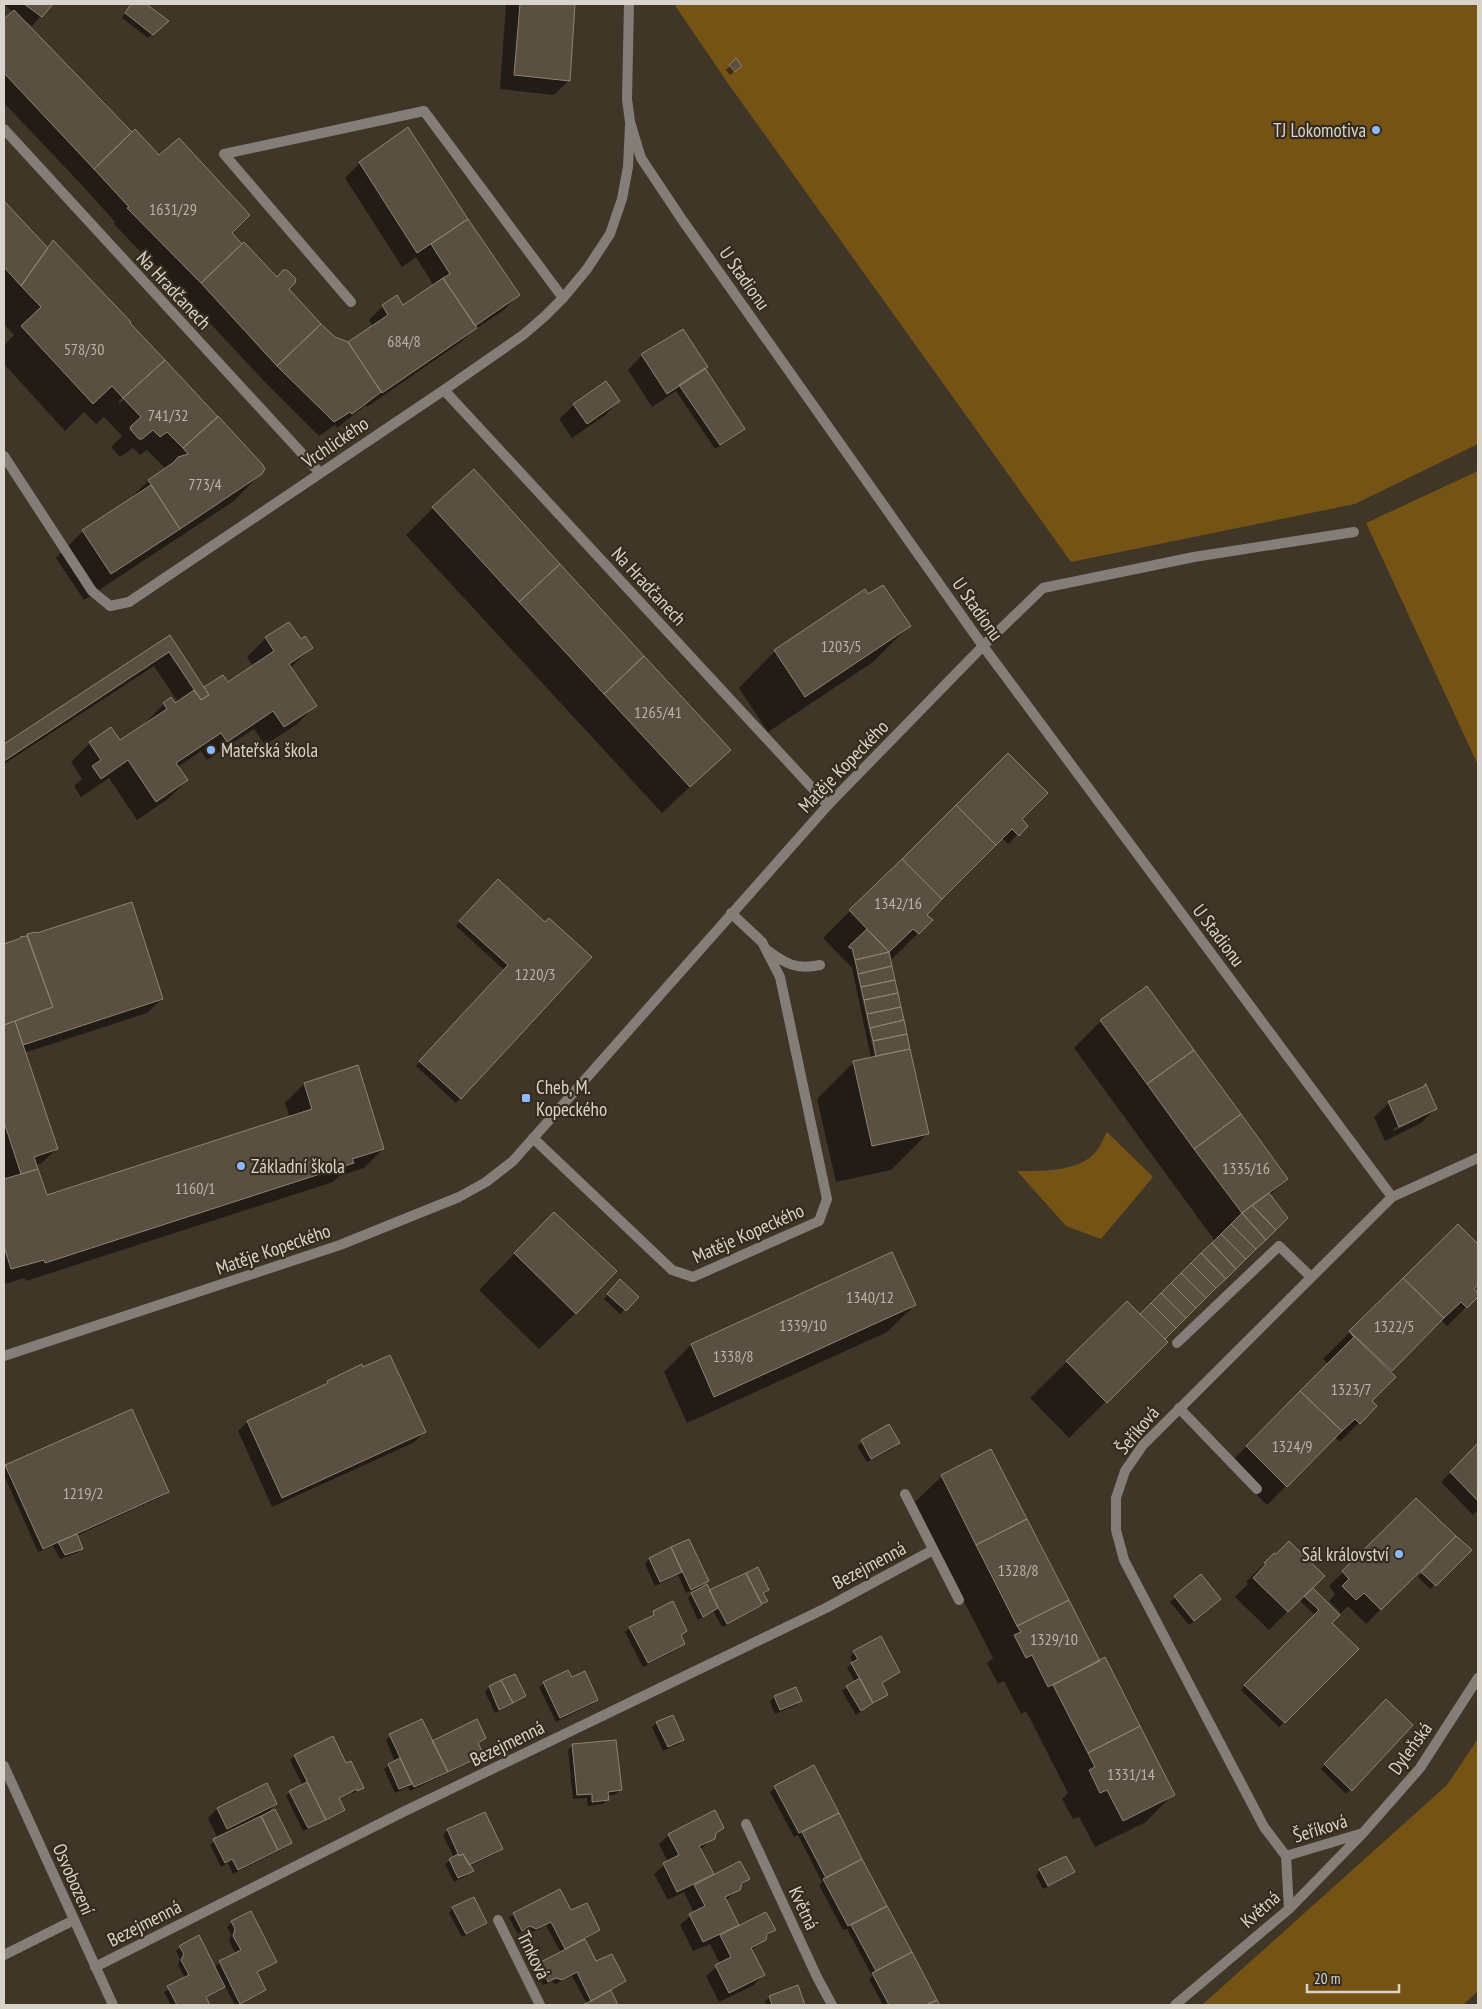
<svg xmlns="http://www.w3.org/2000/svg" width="1482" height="2009" viewBox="0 0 1482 2009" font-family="'PT Sans Narrow',sans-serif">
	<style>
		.green { fill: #745315 }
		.shadow { fill: #0007; fill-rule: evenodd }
		.building { fill: #5a5041; stroke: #8e8373 }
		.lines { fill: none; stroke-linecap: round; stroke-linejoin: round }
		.service { stroke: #837e77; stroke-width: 10 }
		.minor { stroke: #837e77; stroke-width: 10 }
		.tertiary { stroke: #837e77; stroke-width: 10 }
		.poi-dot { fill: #8cb9fc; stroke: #352c1e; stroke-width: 2 }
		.labels { text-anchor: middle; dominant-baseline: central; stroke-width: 4.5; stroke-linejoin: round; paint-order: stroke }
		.number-label { font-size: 16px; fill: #b9b3a8 }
		.poi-label { font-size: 19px; fill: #d9d4cb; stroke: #352c1e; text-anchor: start }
		.street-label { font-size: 19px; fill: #d9d4cb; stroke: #352c1e }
	</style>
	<rect width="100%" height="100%" fill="#3f3628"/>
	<path class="green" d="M674 4H1478V444L1355 504 1071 562 727 82Z
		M1478 471V765L1366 523Z
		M1107 1132 1153 1177 1101 1239 1066 1226 1017 1171C1041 1171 1074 1172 1093 1155 1099 1150 1103 1139 1107 1132Z
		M1478 1739V1991L1463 2005H1202L1447 1785Z"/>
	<path class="shadow" d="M4 4H51L32 26 26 22 25 23 334 338 349 343 373 327 369 320 383 306 402 307 434 286 416 257 402 267 345 178 360 163 408 129 518 295 504 310 471 332 461 342 367 407 366 405 337 428 335 425 319 436 263 380 153 262 151 263 114 224 115 222 80 183 4 103V21L13 12Z
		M131 4H144L167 21 148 38 122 18Z
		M506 4H574L568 81 554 95 500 89Z
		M736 60V70L730 75 726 70Z
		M4 203 47 249 128 323 261 473 234 501 84 600 56 558 83 531 128 501 148 481 165 468 147 450 140 455 133 448 120 457 112 448V446L122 436 104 417 96 424 84 412 65 431 4 364V345L14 335 4 324ZM136 385 138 387 120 403 118 402Z
		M642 355 704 369 744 429 715 449 676 391 652 407 628 370Z
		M619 401 604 416 572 438 559 419 574 405Z
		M433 508 729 750 662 813 406 535Z
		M868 596 909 626 873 662 768 732 739 688 775 651Z
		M170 637 204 689 227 684 253 666 247 657 266 638 300 641 312 648 290 668 315 706 296 725 265 745 254 729 207 760 201 751 178 767 187 780 168 799 137 820 109 778 81 797 74 786 82 779 71 762 90 743 111 729 120 742 146 724 145 723 164 704 175 705 178 702 154 666 4 764V746Z
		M1020 819 1026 826 1008 844 1002 838 925 915 931 920 890 961 927 1134 891 1170 836 1182 817 1099 854 1062 871 1058 852 968 823 938 850 911ZM857 974 860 977 878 1062 876 1063Z
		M494 885 545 924 461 1098 456 1103 416 1066 504 970 456 926Z
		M29 935 162 999 147 1013 24 1053 56 1149 42 1163 36 1165 46 1196 290 1118 285 1103 304 1084 383 1149 364 1168 339 1176 333 1182 26 1281 25 1278 4 1284V945Z
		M1101 1021 1287 1179 1269 1196 1163 1339 1166 1342 1069 1438 1030 1398 1127 1302 1140 1315 1215 1241 1074 1048Z
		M1389 1103 1436 1108 1421 1123 1385 1141 1374 1117ZM1420 1115V1118L1394 1131 1393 1129Z
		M1458 1225 1478 1246V1282L1472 1289 1478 1295 1447 1326 1441 1320 1389 1372 1370 1401 1375 1406 1340 1442 1335 1437 1267 1505 1228 1465 1328 1364 1323 1359Z
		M518 1250 576 1313 539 1349 479 1290Z
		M892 1254 915 1305 887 1332 687 1423 664 1372 691 1345Z
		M621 1281 637 1297 620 1314 604 1299Z
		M362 1366 424 1432 415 1442 272 1507 238 1431 247 1422 321 1388 327 1382Z
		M889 1426 898 1443 894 1448 867 1462 857 1446Z
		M1478 1445V1510L1473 1515 1441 1482Z
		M6 1466 168 1492 163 1496 76 1536 82 1549 77 1553 60 1559 53 1546 38 1552 4 1475V1468Z
		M942 1476 1099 1663 1173 1794 1146 1822 1095 1847 1079 1817 1073 1819 1062 1799 1068 1793 1026 1711 1021 1714 1004 1681 998 1684 987 1663 993 1658 914 1503Z
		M1416 1500 1454 1536 1366 1624 1348 1606 1341 1613 1329 1601 1335 1594 1329 1586Z
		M1456 1538 1470 1550 1430 1589 1418 1577Z
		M688 1541 707 1581 702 1587 686 1593 678 1575 655 1586 645 1564 649 1559Z
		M1274 1554 1338 1615 1331 1623 1358 1649 1279 1727 1241 1690 1315 1615 1299 1600 1269 1630 1235 1597 1248 1584 1246 1582Z
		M757 1568 768 1590 763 1594 766 1601 762 1606 722 1627 713 1611 698 1620 688 1598 692 1594 709 1591Z
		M1201 1576 1215 1604 1189 1625 1170 1602Z
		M654 1612 686 1631 680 1636 684 1643 679 1648 643 1667 625 1632 630 1628 650 1618Z
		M854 1652 898 1672 882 1684 887 1694 856 1715 842 1691 855 1682 847 1668 853 1663 850 1657Z
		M514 1676 524 1696 520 1700 495 1713 485 1692 489 1687Z
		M571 1678 597 1700 592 1704 556 1722 539 1687 544 1683Z
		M774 1697 800 1701 796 1705 775 1714 770 1702Z
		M1386 1701 1411 1725 1346 1794 1321 1769Z
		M673 1716 683 1739 679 1744 663 1751 652 1727 656 1723Z
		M390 1736 432 1743 485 1738 478 1744 483 1755 478 1759 410 1791 408 1787 395 1793 384 1769 395 1762 386 1740Z
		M573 1745 620 1790 616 1794 607 1796V1799L603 1804 588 1806 587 1798 573 1799 568 1750Z
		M295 1756 346 1765 362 1787 353 1794 352 1792 338 1799 343 1810 339 1814 303 1831 286 1796 290 1792 303 1786 290 1760Z
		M813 1767 938 2005H883L869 1979 872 1976 847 1929 843 1930 819 1885 822 1882 798 1835 794 1837 770 1792 775 1788Z
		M276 1804 266 1814 291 1843 286 1847 233 1874 228 1863 221 1867 210 1845 218 1839 208 1818 217 1809Z
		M485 1813 502 1848 497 1853 470 1866 472 1870 468 1875 454 1882 445 1864 454 1858 443 1835 448 1830Z
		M722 1828 700 1850 713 1876 748 1879 726 1901 739 1927 774 1930 751 1951 763 1975 754 1985 719 2002 706 1976 720 1964 710 1944 693 1951 680 1925 694 1913 684 1892 668 1900 654 1874 668 1862 659 1844 669 1835Z
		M1040 1870 1073 1872 1069 1876 1043 1889 1036 1875Z
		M453 1908 485 1923 481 1927 462 1937 449 1913Z
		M570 1912 599 1930 584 1940 596 1963 625 1981 610 1991 617 2005H585L587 2004 572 1976 556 1984 551 1982 543 1985 535 1969 539 1964 561 1953 546 1925 531 1933 525 1930 518 1934 509 1918 514 1914Z
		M250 1913 275 1962 256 1974 265 1990 260 1994 239 2005H235L225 1986 219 1991 205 1998 209 2005H171L164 1992 185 1978 178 1965 180 1959 176 1951 180 1947 214 1968 219 1963 236 1954 229 1941 231 1934 227 1927 232 1922Z
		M797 1987 804 2005H767L765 2001 770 1997Z"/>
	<path class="building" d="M24 4H53L42 17Z
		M131 4H146L169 21 153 35 125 13Z
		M520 4H575L570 81 514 75Z
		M14 10 132 132 94 169 4 73V19Z
		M736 58 742 66 735 72 729 65Z
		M408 127 468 219 417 253 359 162Z
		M135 129 159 155 179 138 250 215 232 233 242 244 201 283 127 208 129 207 94 169Z
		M4 201 48 248 21 286 4 267Z
		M468 219 520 295 475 326 443 278 450 274 431 244Z
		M53 240 131 322 130 323 165 360 123 398 112 386 93 404 21 326 41 307 21 286Z
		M244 242 277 277 283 270H287L296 279 295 283 289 289 321 324 277 366 201 283Z
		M443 278 477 328 382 393 348 342 388 315 382 305 397 295 403 305Z
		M321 324 335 337 348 342 381 392 352 414 350 412 334 422 277 366Z
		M683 329 708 367 667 394 641 354Z
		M165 360 218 417 183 448 167 432 160 437 153 430 142 439H139L130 429 131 426 141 417 123 398Z
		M705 368 745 429 720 445 679 385Z
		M606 381 620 401 587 424 573 404Z
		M218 416 263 465 265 469 262 474 180 529 148 480 174 462 178 457 188 454 183 448Z
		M474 469 560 564 519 602 432 507Z
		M151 485 180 529 111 574 82 530Z
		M560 564 644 656 604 694 519 602Z
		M883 585 911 626 805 697 774 650 865 589 868 594Z
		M289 622 301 639 305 636 313 648 289 664 317 706 284 727 273 711 227 742 221 733 176 763 188 780 156 802 128 760 101 779 92 766 101 760 89 742 111 727 120 740 167 709 163 703 171 697 175 703 194 690 201 700 209 695 204 687 223 675 228 682 274 651 265 637Z
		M170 635 209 695 201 700 169 652 4 761V744Z
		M644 656 731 750 690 787 604 694Z
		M1008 753 1048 793 1022 819 1028 826 1019 836 1012 829 996 845 956 805Z
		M956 805 996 845 942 899 902 859Z
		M902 859 942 899 927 915 933 920 919 934 913 929 889 952 849 910Z
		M498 879 545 922 549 918 592 957 461 1099 419 1061 508 965 459 921Z
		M132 902 163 999 23 1045 15 1021 53 1007 27 934 36 932 37 933Z
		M867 929 889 952 855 960 852 948H849V946Z
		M27 936 53 1007 4 1025V944L21 938 20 937Z
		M889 952 892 966 858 974 855 960Z
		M892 966 895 980 861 987 858 974Z
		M895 980 898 993 864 1000 861 987Z
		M1147 986 1194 1050 1147 1084 1100 1020Z
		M898 993 901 1007 867 1014 864 1000Z
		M901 1007 904 1020 870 1028 867 1014Z
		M904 1020 907 1034 873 1041 870 1028Z
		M15 1021 58 1149 34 1157 38 1169 21 1174 4 1122V1025Z
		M907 1034 910 1049 876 1056 873 1041Z
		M910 1049 929 1134 872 1146 853 1061Z
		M1194 1050 1241 1114 1194 1149 1147 1084Z
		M358 1065 384 1149 352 1159 354 1163 45 1263 44 1260 11 1269 4 1246V1179L38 1169 47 1195 312 1109 304 1083Z
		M1425 1084H1426L1437 1109 1399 1127 1388 1101H1390L1425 1086Z
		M1241 1114 1288 1179 1242 1213 1194 1149Z
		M1269 1193 1288 1218 1276 1230 1252 1205Z
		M1252 1205 1276 1230 1266 1240 1242 1213Z
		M554 1212 617 1271 576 1314 514 1253Z
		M1242 1213 1266 1240 1256 1249 1231 1224Z
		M1231 1224 1256 1249 1246 1259 1221 1234Z
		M1458 1224 1478 1244V1284L1474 1289 1478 1293V1297L1467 1308 1461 1302 1444 1318 1403 1278Z
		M1221 1234 1246 1259 1236 1269 1212 1243Z
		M1212 1243 1236 1269 1226 1279 1201 1253Z
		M892 1252 916 1305 714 1397 691 1344Z
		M1201 1253 1226 1279 1216 1288 1191 1263Z
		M1191 1263 1216 1288 1206 1298 1181 1273Z
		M1181 1273 1206 1298 1196 1308 1171 1283Z
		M1403 1278 1444 1318 1392 1371 1349 1331Z
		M620 1279 639 1297 626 1311 607 1294Z
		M1171 1283 1196 1308 1186 1318 1161 1293Z
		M1161 1293 1186 1318 1176 1328 1151 1303Z
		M1127 1301 1168 1342 1107 1403 1066 1361Z
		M1151 1303 1176 1328 1165 1339 1140 1314Z
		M1349 1331 1396 1377 1372 1401 1377 1406 1360 1424 1355 1419 1342 1431 1300 1391 1354 1337Z
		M390 1355 426 1432 282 1498 247 1421 328 1383 327 1381 362 1364 363 1367Z
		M1300 1391 1342 1431 1287 1487 1246 1446Z
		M132 1409 169 1492 43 1549 5 1465Z
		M889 1424 900 1443 871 1459 861 1440Z
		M1478 1443V1501L1450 1472Z
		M991 1449 1027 1519 976 1545 941 1475Z
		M1416 1498 1456 1536 1381 1610 1364 1593 1356 1600 1342 1586 1349 1579 1342 1571Z
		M1027 1519 1069 1600 1017 1626 976 1545Z
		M77 1534 83 1549 65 1555 58 1542Z
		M1456 1536 1472 1550 1436 1586 1421 1572Z
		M689 1539 709 1581 691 1590 671 1547Z
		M1289 1541 1325 1576 1288 1612 1253 1578 1266 1564 1264 1563 1274 1553 1276 1554Z
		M671 1547 682 1572 660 1582 649 1558Z
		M758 1567 769 1590 763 1593 768 1601 762 1604 746 1573Z
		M746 1573 762 1605 727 1624 709 1590Z
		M1201 1574 1221 1599 1194 1621 1174 1596Z
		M707 1584 718 1608 703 1617 691 1593Z
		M1313 1588 1340 1615 1332 1623 1359 1649 1285 1723 1244 1685 1319 1610 1304 1596Z
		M1069 1600 1100 1661 1048 1687 1032 1655 1026 1658 1014 1635 1021 1632 1017 1626Z
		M673 1601 687 1631 681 1635 685 1644 648 1663 629 1627 654 1615 653 1611Z
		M881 1636 900 1672 882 1683 888 1695 873 1703 851 1663 858 1659 853 1651Z
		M1105 1657 1140 1726 1088 1753 1053 1685Z
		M568 1670 572 1677 585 1671 598 1700 560 1718 543 1682Z
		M515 1674 526 1696 513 1703 501 1680Z
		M860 1678 873 1703 861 1711 846 1686Z
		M501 1680 513 1703 499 1710 489 1686Z
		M796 1687 802 1701 780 1710 774 1696Z
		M1386 1699 1413 1725 1352 1791 1324 1764Z
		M673 1715 684 1740 668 1747 656 1722Z
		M422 1719 448 1772 414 1787 389 1734Z
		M477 1719 486 1738 478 1743 484 1755 448 1772 432 1741Z
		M1140 1726 1175 1795 1123 1821 1107 1790 1100 1793 1089 1770 1095 1767 1088 1753Z
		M333 1736 346 1763 351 1761 364 1788 357 1791V1789L339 1798 345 1810 326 1820 294 1755Z
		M616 1740 622 1790 608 1792 609 1800 592 1802V1794L577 1795 572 1744Z
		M400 1758 412 1784 399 1789 388 1764Z
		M814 1765 839 1813 799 1833 774 1786Z
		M307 1782 326 1820 308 1828 289 1791Z
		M267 1783 277 1804 227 1829 217 1808Z
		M275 1809 292 1843 278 1850 261 1816Z
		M715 1810 724 1828 716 1833 715 1839 699 1846 714 1874 677 1892 663 1863 679 1855 668 1834Z
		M485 1812 503 1849 469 1865 463 1854 459 1856 447 1829Z
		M839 1813 862 1859 826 1878 802 1832Z
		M261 1816 278 1850 238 1870 232 1859 225 1863 213 1839Z
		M458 1854 459 1856 463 1854 474 1871 458 1878 449 1859Z
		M1066 1856 1075 1872 1048 1886 1039 1869Z
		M862 1859 887 1906 848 1926 823 1879Z
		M740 1861 750 1879 742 1883 740 1890 725 1897 739 1925 703 1942 689 1914 705 1906 694 1885Z
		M560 1889 571 1910 587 1903 600 1930 565 1949 551 1922 536 1929 530 1926 522 1931 513 1913Z
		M474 1897 487 1923 466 1934 452 1907Z
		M887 1906 912 1952 876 1971 851 1925Z
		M251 1911 277 1962 257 1972 266 1990 240 2004 219 1961 241 1950 233 1936 235 1929 231 1921Z
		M766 1912 776 1930 767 1934 766 1940 751 1948 765 1975 729 1993 715 1965 731 1957 720 1935Z
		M199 1935 225 1987 206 1997 210 2005H177L167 1986 189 1975 181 1960 184 1954 179 1946Z
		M585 1939 596 1961 612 1954 626 1981 591 2001 577 1972 562 1980 556 1978 548 1982 539 1963Z
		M912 1952 937 2000 926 2005H889L872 1973Z
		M798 1985 805 2005H772L769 1996Z
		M611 1990 618 2005H582L591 2001Z
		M937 2000 940 2005H926Z"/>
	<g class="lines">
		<path class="service" d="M351 302 224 154 424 111 563 298
			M983 646 1043 588 1194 557 1354 532
			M767 950C786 964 796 970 820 965
			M1177 1343 1279 1246 1311 1277
			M1179 1408 1257 1489
			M4 1955 74 1920"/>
		<path class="minor" d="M4 129 320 473
			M444 390 828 805
			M4 456 92 591 110 606 129 602 444 390 523 335 544 317 563 298 587 269 610 234 622 199 628 167 630 126
			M983 646 1392 1197
			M533 1138 672 1270 693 1277 819 1221 827 1199 780 977 762 942 731 913
			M905 1494 959 1600
			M746 1824 817 1977 832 2005
			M1363 1833 1286 1856 1264 1827 1124 1560 1116 1530V1498L1125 1471 1143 1445 1392 1197 1478 1158
			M1286 1856 1289 1909
			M498 1920 540 2005
			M95 1967 405 1811 826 1608 933 1550
			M1175 2005 1289 1909 1363 1833 1420 1768 1478 1678"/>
		<path class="tertiary" d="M4 1356 340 1245 459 1197 486 1182 513 1161 828 805 983 646 683 221 641 158 630 122 627 99 629 4
			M4 1766 113 2005"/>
	</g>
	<g class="poi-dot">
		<circle cx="1376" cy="130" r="5"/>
		<circle cx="211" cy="750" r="5"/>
		<rect x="521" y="1093" width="10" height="10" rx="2.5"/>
		<circle cx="241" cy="1166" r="5"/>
		<circle cx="1399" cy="1554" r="5"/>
	</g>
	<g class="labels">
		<g class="number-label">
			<text x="173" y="209">1631/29</text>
			<text x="404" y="341">684/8</text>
			<text x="84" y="349">578/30</text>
			<text x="168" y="415">741/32</text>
			<text x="205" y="484">773/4</text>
			<text x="841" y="646">1203/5</text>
			<text x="658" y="712">1265/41</text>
			<text x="898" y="903">1342/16</text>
			<text x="535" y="974">1220/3</text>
			<text x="1246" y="1168">1335/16</text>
			<text x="195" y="1188">1160/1</text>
			<text x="870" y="1297">1340/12</text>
			<text x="803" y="1325">1339/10</text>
			<text x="1394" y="1326">1322/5</text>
			<text x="733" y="1356">1338/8</text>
			<text x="1351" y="1389">1323/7</text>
			<text x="1292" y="1446">1324/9</text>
			<text x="83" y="1493">1219/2</text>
			<text x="1018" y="1570">1328/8</text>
			<text x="1054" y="1639">1329/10</text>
			<text x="1131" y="1774">1331/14</text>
		</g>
		<g class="poi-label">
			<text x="1366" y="130" text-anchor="end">TJ Lokomotiva</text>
			<text x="221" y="750">Mateřská škola</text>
			<text x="536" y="1087">Cheb, M.<tspan x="536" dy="22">Kopeckého</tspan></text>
			<text x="251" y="1166">Základní škola</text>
			<text x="1389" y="1554" text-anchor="end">Sál království</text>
		</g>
		<g class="street-label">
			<text transform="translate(745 278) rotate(55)">U Stadionu</text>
			<text transform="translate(174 290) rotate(47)">Na Hradčanech</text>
			<text transform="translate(335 442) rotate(-34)">Vrchlického</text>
			<text transform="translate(649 586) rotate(47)">Na Hradčanech</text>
			<text transform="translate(978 609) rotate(55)">U Stadionu</text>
			<text transform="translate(843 766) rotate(-46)">Matěje Kopeckého</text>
			<text transform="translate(1219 935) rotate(53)">U Stadionu</text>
			<text transform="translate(748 1233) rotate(-24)">Matěje Kopeckého</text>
			<text transform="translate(273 1249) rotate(-19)">Matěje Kopeckého</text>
			<text transform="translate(1137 1430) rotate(-50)">Šeříková</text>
			<text transform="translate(869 1565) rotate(-28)">Bezejmenná</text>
			<text transform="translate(507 1743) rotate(-26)">Bezejmenná</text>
			<text transform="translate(1410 1748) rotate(-54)">Dyleňská</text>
			<text transform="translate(1320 1828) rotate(-17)">Šeříková</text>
			<text transform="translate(74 1879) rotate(66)">Osvobození</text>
			<text transform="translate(804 1908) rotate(65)">Květná</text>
			<text transform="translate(1260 1909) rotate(-41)">Květná</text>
			<text transform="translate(144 1923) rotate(-27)">Bezejmenná</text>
			<text transform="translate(534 1955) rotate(64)">Trnková</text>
		</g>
	</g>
	<rect width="1482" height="2009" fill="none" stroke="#d9d4cb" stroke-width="10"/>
	<path d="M1307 1984v8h92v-8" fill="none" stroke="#d9d4cb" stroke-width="2.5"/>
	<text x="1314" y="1984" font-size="15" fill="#d9d4cb" stroke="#352c1e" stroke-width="4" paint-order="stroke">20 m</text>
</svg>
